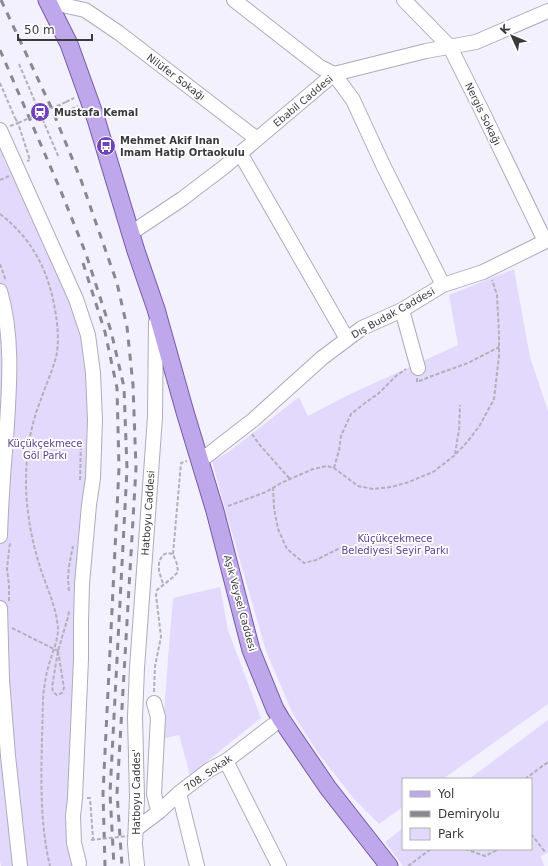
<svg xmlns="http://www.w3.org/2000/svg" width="548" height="866" viewBox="0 0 548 866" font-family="'DejaVu Sans',sans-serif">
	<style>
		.green { fill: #e3d9fd }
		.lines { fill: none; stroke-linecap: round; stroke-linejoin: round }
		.minor-casing { stroke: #afacb9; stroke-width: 16 }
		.major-casing { stroke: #745ba6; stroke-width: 19 }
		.path { stroke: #b3b0ba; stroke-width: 2; stroke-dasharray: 4 2; stroke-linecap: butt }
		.minor { stroke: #fff; stroke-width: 14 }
		.major { stroke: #bfa7eb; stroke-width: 17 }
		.rail { stroke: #89878f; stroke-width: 3; stroke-dasharray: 7 7; stroke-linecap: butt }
		.path-bridge { stroke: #b3b0ba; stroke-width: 2; stroke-dasharray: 4 2; stroke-linecap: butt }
		.labels { text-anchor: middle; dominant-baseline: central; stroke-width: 3.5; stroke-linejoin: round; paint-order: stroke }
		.street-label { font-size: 10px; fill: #3a393e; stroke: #fff }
		.poi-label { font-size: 10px; font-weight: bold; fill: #3a393e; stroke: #fff; text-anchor: start }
		.park-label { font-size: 10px; fill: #5e4292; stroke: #fff }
	</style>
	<rect width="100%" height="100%" fill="#f4f1fe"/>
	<path class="green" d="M0 149 4 157 3 158 5 162 46 240 81 332 86 375 90 418 75 660 71 735 70 824 76 866H1L0 861Z
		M514 269 530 357 548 411V704L443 779H403V807L379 824 354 799 318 753 293 714 266 651 226 512 212 461 227 453 299 397 308 416 346 396 458 345 449 295Z
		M220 587 228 630 261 718 190 775 179 735 162 739 169 646 173 598Z
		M548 720V852L541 856 544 866H403L385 842 403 828V849H531V779H469Z"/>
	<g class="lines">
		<defs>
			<path id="minor" d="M234 0 320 67 334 74 353 100 383 165 443 285
				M404 0 450 47 481 109 545 241
				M48 2 85 10 119 33 257 139
				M0 130 76 299 88 335 93 373 95 420 93 478 89 505 82 584 81 622V659L75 798 73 816 74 843 79 863
				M240 153 347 339
				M131 233 182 199 224 167 334 74 426 51 476 42 548 11
				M0 291C14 338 9 391 6 439 3 472 1 504 0 536
				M402 310 418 368
				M200 461 253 420 322 358 362 328 402 310 443 285 483 272 548 240
				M0 608 2 680 8 756 20 866
				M154 703 158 717 154 794 157 806 160 811
				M226 761 279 866
				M179 793 197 866
				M136 829 160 811 179 793 209 770 226 761 281 719
				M137 866 135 844 137 797 135 717 137 668 155 417 156 322"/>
			<path id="major" d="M47 0 69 44 96 119 136 251 156 309 185 412 215 511 251 650 275 709 281 719 328 788 389 866"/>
		</defs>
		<use href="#minor" class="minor-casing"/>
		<use href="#major" class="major-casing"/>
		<path class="path" d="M19 64 59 158
			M0 83 15 118
			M66 102 74 98
			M60 105 63 113 78 106
			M10 126 18 123 29 157 30 160 27 161
			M0 180 9 176
			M0 214C34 240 50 274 56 316 58 328 59 346 56 357 52 372 45 387 40 402 30 427 26 455 26 482 26 512 32 542 41 570 47 588 57 609 58 629 58 642 51 655 48 668 46 675 45 682 44 689 42 704 43 721 42 736 41 779 40 825 50 866
			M0 264 6 281
			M417 378V382L432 376 468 363 499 347
			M252 434 259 444 290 479
			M455 454 459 430 460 405
			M334 468 339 450 341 436 351 414 365 403 379 393 396 376 406 369
			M80 480 81 440
			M273 487 274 508 278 529 287 549 304 563 316 560 344 546
			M228 506 266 492 281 483 313 469 327 466 334 468 358 486 373 489 391 487 409 482 418 478 433 472 455 455 468 441 480 425 494 399 499 356V334L497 295 492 280
			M173 554 181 463 187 461
			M69 591 68 578 69 566 73 546
			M9 601V585L7 569 10 542
			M12 628 58 651
			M58 651 64 688 62 693 57 695 53 692 52 687 58 651 68 617 69 611
			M154 692 155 666 161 637 156 595 157 590 172 578 178 572 177 564 173 554 167 553 163 555 159 561V571L163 584
			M525 779 548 762
			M87 798H90L93 839
			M531 834 546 853
			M465 849 485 856 499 849
			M408 866 431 849"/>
		<use href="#minor" class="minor"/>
		<use href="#major" class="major"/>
		<path class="rail" d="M1 0 51 107 81 180 117 283 127 327 133 385 136 468 117 793 122 866
			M0 50 60 189 86 254 111 331 124 387 127 469 110 793 114 866
			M83 263 105 332 117 388 119 468 103 793 105 866"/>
		<path class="path-bridge" d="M15 118 18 123 66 102
			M91 840 128 836"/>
	</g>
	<defs>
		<symbol id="station-disc" viewBox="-11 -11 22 22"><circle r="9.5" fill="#7143bb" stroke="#fff"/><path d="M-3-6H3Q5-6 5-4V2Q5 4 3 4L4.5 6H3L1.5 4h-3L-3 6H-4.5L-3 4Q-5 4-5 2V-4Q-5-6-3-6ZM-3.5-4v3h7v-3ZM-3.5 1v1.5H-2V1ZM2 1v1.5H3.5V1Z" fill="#fff"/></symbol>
		<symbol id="bus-disc" viewBox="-11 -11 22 22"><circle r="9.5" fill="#7143bb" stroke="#fff"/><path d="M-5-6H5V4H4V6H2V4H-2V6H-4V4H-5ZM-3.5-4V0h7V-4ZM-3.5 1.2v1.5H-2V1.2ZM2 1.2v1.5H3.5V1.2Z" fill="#fff"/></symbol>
	</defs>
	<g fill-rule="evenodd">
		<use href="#station-disc" x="29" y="101" width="22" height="22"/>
		<use href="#bus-disc" x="95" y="135" width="22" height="22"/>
	</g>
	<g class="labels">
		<g class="street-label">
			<text transform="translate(176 77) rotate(37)">Nilüfer Sokağı</text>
			<text transform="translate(303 101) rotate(-40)">Ebabil Caddesi</text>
			<text transform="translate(483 114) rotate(64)">Nergis Sokağı</text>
			<text transform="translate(393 313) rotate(-29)">Dış Budak Caddesi</text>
			<text transform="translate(148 513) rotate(-86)">Hatboyu Caddesi</text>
			<text transform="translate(240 603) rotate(75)">Aşık Veysel Caddesi</text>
			<text transform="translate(208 773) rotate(-35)">708. Sokak</text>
			<text transform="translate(136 792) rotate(-90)">Hatboyu Caddes'</text>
		</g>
		<g class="poi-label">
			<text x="54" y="112">Mustafa Kemal</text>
			<text x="120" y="140">Mehmet Akif Inan<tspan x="120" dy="12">Imam Hatip Ortaokulu</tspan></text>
		</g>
		<g class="park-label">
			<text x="45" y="443">Küçükçekmece<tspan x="45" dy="12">Göl Parkı</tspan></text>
			<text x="395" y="538">Küçükçekmece<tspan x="395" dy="12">Belediyesi Seyir Parkı</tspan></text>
		</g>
	</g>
	<rect x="402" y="778" width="130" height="72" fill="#ffffff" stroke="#b0b0b2"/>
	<rect x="410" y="791" width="20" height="6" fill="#bfa7eb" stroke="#b0b0b2"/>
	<text x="438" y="798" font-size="12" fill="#3a393e">Yol</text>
	<rect x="410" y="811" width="20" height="6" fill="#89878f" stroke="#b0b0b2"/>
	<text x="438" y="818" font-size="12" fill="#3a393e">Demiryolu</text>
	<rect x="410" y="828" width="20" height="12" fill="#e3d9fd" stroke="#b0b0b2"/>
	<text x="438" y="838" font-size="12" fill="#3a393e">Park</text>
	<g transform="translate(512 36) rotate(314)" stroke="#ffffff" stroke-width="3" paint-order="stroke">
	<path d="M0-3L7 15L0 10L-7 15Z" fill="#3a393e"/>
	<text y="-6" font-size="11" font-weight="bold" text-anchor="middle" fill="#3a393e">K</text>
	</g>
	<path d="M18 34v6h74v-6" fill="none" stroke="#3a393e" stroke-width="2"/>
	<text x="24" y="34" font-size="12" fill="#3a393e" stroke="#ffffff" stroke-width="3" paint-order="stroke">50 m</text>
</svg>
